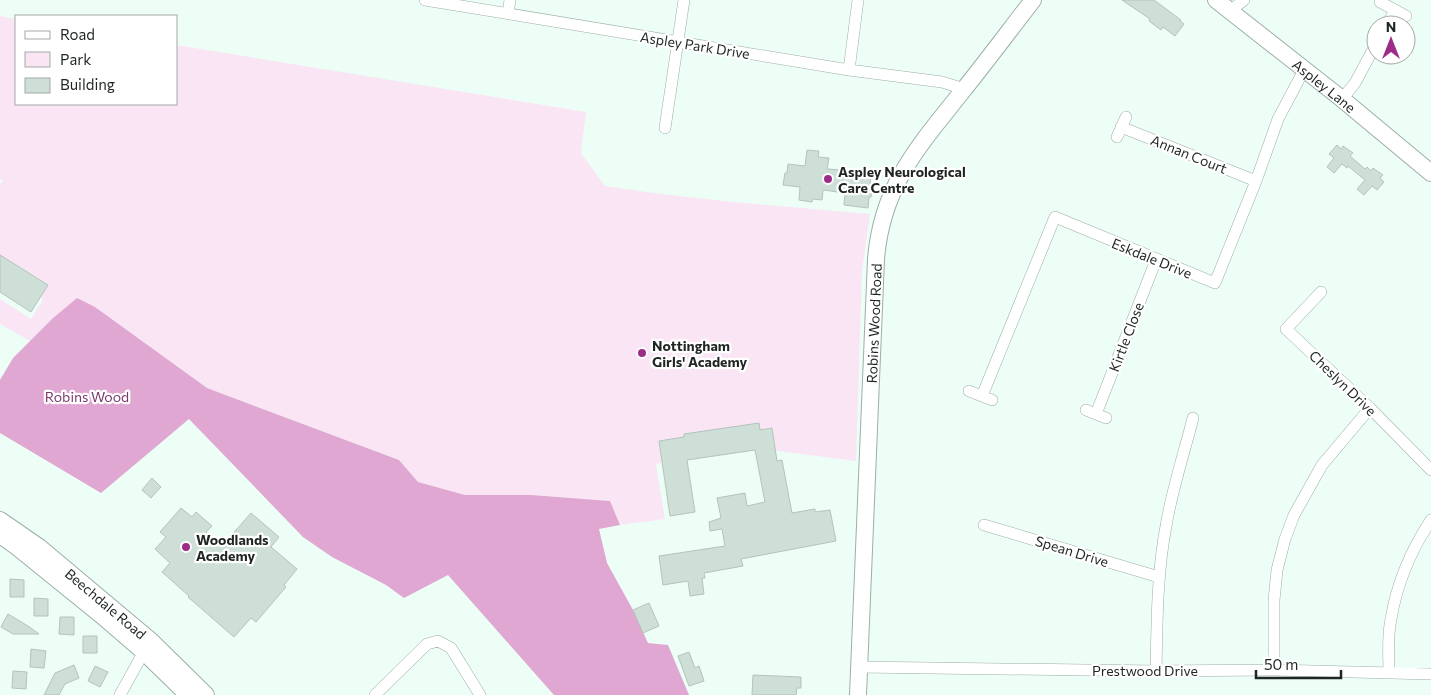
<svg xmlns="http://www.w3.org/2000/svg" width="1431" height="695" viewBox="0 0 1431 695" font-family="Commissioner,sans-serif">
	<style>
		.green { fill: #fae5f4 }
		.forest { fill: #dfa7d1 }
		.building { fill: #cddfd6; stroke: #b3c4bb }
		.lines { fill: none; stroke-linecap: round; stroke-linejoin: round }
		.street-casing { stroke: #9daea6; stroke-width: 12 }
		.secondary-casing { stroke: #9daea6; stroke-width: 18 }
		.street { stroke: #fff; stroke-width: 11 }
		.secondary { stroke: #fff; stroke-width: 16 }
		.poi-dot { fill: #9d2c89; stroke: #fff; stroke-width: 2 }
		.labels { text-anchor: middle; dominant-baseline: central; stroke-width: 4.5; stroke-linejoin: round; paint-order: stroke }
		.street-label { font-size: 14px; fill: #1e2522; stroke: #fff }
		.poi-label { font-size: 14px; font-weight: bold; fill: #1e2522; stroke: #fff; text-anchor: start }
		.park-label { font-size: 14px; fill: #7b396d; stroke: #fff }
	</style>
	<rect width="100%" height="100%" fill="#ecfef5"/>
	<path class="green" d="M0 16 16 19V104H176V45L586 112 581 153 605 186C693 200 782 206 870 214L862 271 856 461 762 449H748L656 464 665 519 620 525 610 501 531 495H465L418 482 399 460 207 388 95 307 52 319 30 341 0 324V299L31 319 43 300 40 297 47 285 0 255V185L3 180 0 179Z"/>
	<path class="forest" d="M77 298 95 307 207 388 399 460 418 482 465 495H531L610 501 620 525 599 529 607 563 633 610 648 643 668 645 689 695H554L448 575 404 598 386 585 332 557 303 537 189 419 101 493 0 433V380L13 358 52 319Z"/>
	<path class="building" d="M1122 0H1154L1181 20 1180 21 1184 24 1175 36 1163 27 1161 30 1149 21 1150 19Z
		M1337 145 1341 149 1343 146 1353 153 1350 156 1365 169 1367 167 1371 171 1373 168 1383 175 1380 178 1384 182 1377 190 1372 186 1364 195 1357 189 1365 180 1348 166 1347 168 1342 164 1334 173 1327 167 1334 158 1329 154Z
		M807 150 819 151 818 157 829 158 827 169 872 172 870 184 873 185 871 197H869L868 208 844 205 845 193 823 190 822 200 813 199 812 202 799 200 800 187 783 185 785 173H787L788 164 805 166Z
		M0 255 48 285 31 312 0 292Z
		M759 423 760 430 772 428 777 461 782 460 792 513 815 509V512L830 510 836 541 741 559 743 566 704 573 705 578H702L704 594 690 596 688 581 663 585 659 556 725 546 722 529 710 531 709 522 721 518 717 498 745 493 747 506 765 502 755 450 687 460 695 512 670 516 659 441 684 437V434Z
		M152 478 161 487 151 498 142 490Z
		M181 508 192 517 196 512 212 526 206 532 222 546 251 513 279 537 271 547 297 569 284 585 286 587 256 622 251 618 234 637 188 597 189 596 162 572 170 563 155 549 166 537 160 532Z
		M10 579 24 580V597H10Z
		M34 598 48 599V616H34Z
		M649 603 659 626 643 633 633 610Z
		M8 614 28 626 39 634H13L1 627Z
		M60 617H74V635L59 634Z
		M83 636H97V653H83Z
		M31 649 46 651 44 668 30 667Z
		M689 652 695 668 699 666 704 681 689 686 678 656Z
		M74 665 79 678 65 684 59 695H44L55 673Z
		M95 666 108 672 100 687 88 681Z
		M13 671 27 672 26 689 12 688Z
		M753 675 801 677V688H797L796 695H752Z"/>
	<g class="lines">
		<defs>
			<path id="street" d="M425 0 849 70 942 82 958 87 962 93
				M1380 2 1406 16
				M1230 11 1244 0
				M508 13 510 0
				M1387 25 1395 10
				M849 70 858 0
				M1342 99 1355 83 1376 44
				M1121 127 1256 181
				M665 128 684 0
				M1117 137 1126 117
				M1321 292 1286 329 1370 408 1431 470
				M969 391 992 400
				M982 396 1055 217 1215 283 1256 181 1278 119 1304 70
				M1086 410 1106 418
				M1096 414 1156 260
				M984 525 1159 577
				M859 667 1156 671 1274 670 1431 674
				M1274 670V600L1277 570 1285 539 1294 515 1322 465 1370 408
				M1156 671C1157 623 1157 573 1166 526 1172 489 1184 454 1193 418
				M1389 673C1389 655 1387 637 1391 619 1397 583 1411 550 1431 520
				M120 695 147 646
				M375 695 427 644 438 641 451 648 480 695"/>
			<g id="secondary">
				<path id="s1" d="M1216 0 1342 99 1431 173"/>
				<path id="s2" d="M0 520 39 547 151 641 206 695"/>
				<path d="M0 535 17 547 101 615 144 652 188 695"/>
				<path id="s3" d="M858 695 876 259C882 186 918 147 961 93 986 62 1009 31 1033 0"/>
			</g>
		</defs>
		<use href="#street" class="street-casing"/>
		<use href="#secondary" class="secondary-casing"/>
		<use href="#street" class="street"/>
		<use href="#secondary" class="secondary"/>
	</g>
	<g class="poi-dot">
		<circle cx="828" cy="179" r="5"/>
		<circle cx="642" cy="353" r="5"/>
		<circle cx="186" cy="547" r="5"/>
	</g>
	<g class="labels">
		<g class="street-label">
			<text transform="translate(695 45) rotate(9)">Aspley Park Drive</text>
			<text stroke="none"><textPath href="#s1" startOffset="138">Aspley Lane</textPath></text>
			<text transform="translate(1189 154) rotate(22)">Annan Court</text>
			<text transform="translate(1152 258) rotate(22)">Eskdale Drive</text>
			<text stroke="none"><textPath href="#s3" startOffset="372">Robins Wood Road</textPath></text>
			<text transform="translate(1126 337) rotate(-69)">Kirtle Close</text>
			<text transform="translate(1343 383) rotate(44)">Cheslyn Drive</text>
			<text transform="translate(1072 551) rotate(17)">Spean Drive</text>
			<text stroke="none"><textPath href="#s2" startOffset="135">Beechdale Road</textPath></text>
			<text x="1145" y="670">Prestwood Drive</text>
		</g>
		<g class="poi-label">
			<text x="838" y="171">Aspley Neurological<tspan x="838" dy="16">Care Centre</tspan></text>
			<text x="652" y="345">Nottingham<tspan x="652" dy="16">Girls' Academy</tspan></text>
			<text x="196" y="539">Woodlands<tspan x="196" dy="16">Academy</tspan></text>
		</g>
		<g class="park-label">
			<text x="87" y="396">Robins Wood</text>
		</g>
	</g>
	<rect x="15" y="15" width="162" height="90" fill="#ffffff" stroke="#a5a8a7"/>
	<rect x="25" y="31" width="25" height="8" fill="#ffffff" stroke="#a5a8a7"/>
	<text x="60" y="40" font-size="15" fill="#1e2522">Road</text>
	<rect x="25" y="52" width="25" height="15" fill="#fae5f4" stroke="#a5a8a7"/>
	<text x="60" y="65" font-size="15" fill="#1e2522">Park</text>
	<rect x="25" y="78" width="25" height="15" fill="#cddfd6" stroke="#a5a8a7"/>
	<text x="60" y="90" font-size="15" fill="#1e2522">Building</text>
	<g transform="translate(1391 40)"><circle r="24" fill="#ffffff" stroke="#a5a8a7"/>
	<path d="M0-4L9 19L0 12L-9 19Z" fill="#9d2c89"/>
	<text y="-8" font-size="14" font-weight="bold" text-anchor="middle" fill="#1e2522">N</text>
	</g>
	<path d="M1256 670v8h85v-8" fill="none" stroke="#1e2522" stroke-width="2.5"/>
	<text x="1264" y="670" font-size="15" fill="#1e2522" stroke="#ffffff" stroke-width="4" paint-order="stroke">50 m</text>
</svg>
